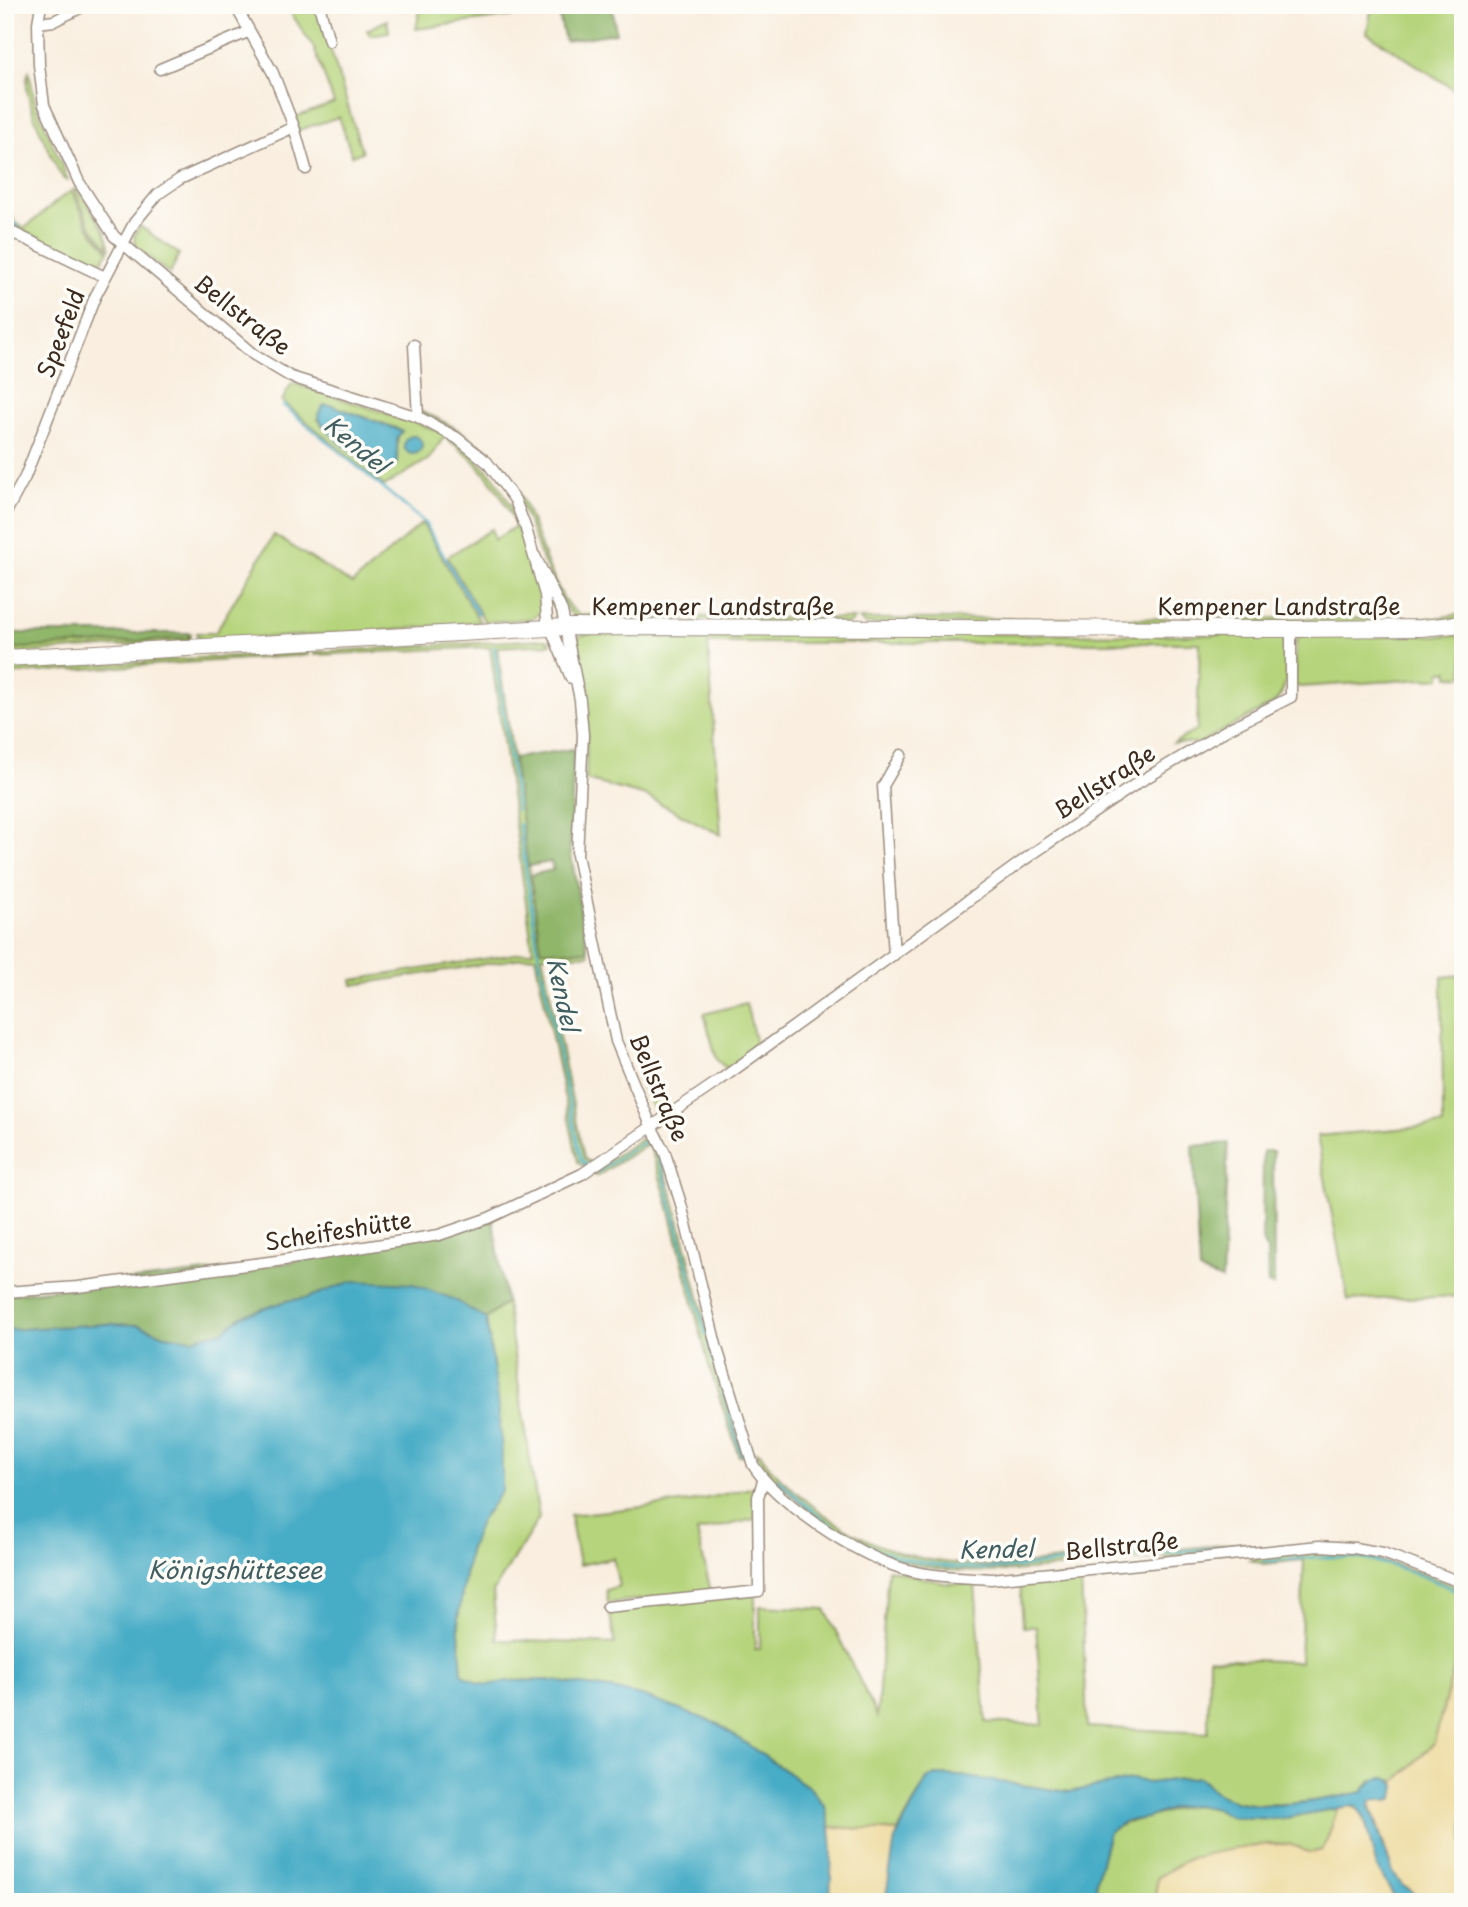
<svg xmlns="http://www.w3.org/2000/svg" width="1468" height="1907" viewBox="0 0 1468 1907" font-family="'Playpen Sans',sans-serif">
	<style>
		.green { fill: #b6d47b; stroke: #787f4c; stroke-width: 2; fill-rule: evenodd }
		.forest { fill: #90b66b; stroke: #667044; stroke-width: 2 }
		.sand { fill: #eeda9e; stroke: #94825e; stroke-width: 2 }
		.water { fill: #47acc6; stroke: #416b72; stroke-width: 2 }
		.lines { fill: none; stroke-linecap: round; stroke-linejoin: round }
		.stream { stroke: #47acc6; stroke-width: 2.5 }
		.street-casing { stroke: #9a8c7e; stroke-width: 13 }
		.secondary-casing { stroke: #9a8c7e; stroke-width: 18 }
		.street { stroke: #fff; stroke-width: 10 }
		.secondary { stroke: #fff; stroke-width: 16 }
		.labels { text-anchor: middle; dominant-baseline: central; stroke-width: 7; stroke-linejoin: round; paint-order: stroke }
		.street-label { font-size: 23px; fill: #3b2a1e; stroke: #fdfcf7 }
		.water-label { font-size: 24px; font-style: italic; fill: #405e61; stroke: #fdfcf7 }
	</style>
	<rect width="100%" height="100%" fill="#fdfcf7"/>
	<filter id="ink" filterUnits="userSpaceOnUse"><feTurbulence type="fractalNoise" baseFrequency=".0143" numOctaves="2"/><feDisplacementMap in="SourceGraphic" scale="14" xChannelSelector="R" yChannelSelector="G"/><feConvolveMatrix kernelMatrix="1 2 1 2 8 2 1 2 1" color-interpolation-filters="sRGB"/></filter>
	<filter id="wash" filterUnits="userSpaceOnUse"><feTurbulence type="fractalNoise" baseFrequency=".00686" numOctaves="4" result="noise"/><feDisplacementMap in="SourceGraphic" scale="28" xChannelSelector="R" yChannelSelector="G"/><feGaussianBlur stdDeviation="1.57" result="paint"/><feColorMatrix in="noise" values="0 0 0 0 0 0 0 0 0 0 0 0 0 0 0 0 0 1.4 0 .05"/><feComposite in="paint" operator="in"/></filter>
	<g filter="url(#wash)">
		<rect width="100%" height="100%" fill="#f9eedf"/>
		<path class="green" d="M300 5H317L362 152 352 156 339 117 299 130 295 117 334 103 314 48 289 10Z
			M421 5H594L416 29Z
			M1372 5H1463L1461 9 1463 95 1367 33Z
			M387 20 389 32 370 35 367 30Z
			M29 71 35 103 68 180 64 179 59 172C50 151 18 93 29 71Z
			M77 188 105 231 110 249 91 227 74 189Z
			M72 191 89 228 109 251 102 261 90 262 5 222V204L16 223 25 228 63 196Z
			M140 226 179 254 170 274 136 247 134 237Z
			M292 383 414 422 446 434 473 455 494 477 514 511 542 594V612L530 619 485 622 447 557 492 529 494 540 516 526C500 488 478 460 444 437L429 459 384 486 282 401ZM331 405 396 428 398 436 397 463 390 469 364 461 323 426 318 419Z
			M419 411C463 427 498 455 520 495 534 521 540 550 553 576 559 590 565 606 580 615L854 619 849 624 576 618C563 609 558 593 551 579 541 559 535 539 527 519 507 469 469 431 420 413Z
			M422 523 480 622 393 630 200 642 196 633H215L274 535 352 584Z
			M1463 614V620L1440 623 864 624 859 619 1437 618Z
			M188 633H191L189 641 5 654V649L188 638Z
			M587 633 1285 635C1292 656 1289 686 1275 703L1200 743H1174L1197 729 1200 643H708L721 835 646 796 586 780 587 714 573 643 580 636Z
			M1307 633 1463 636V676L1449 677V671H1441V678L1299 687 1295 684 1296 643 1299 636Z
			M547 639 551 644 497 647 541 950 588 951 589 955H542L584 1158 592 1164 586 1168 578 1162 535 956 353 985 352 980 533 951 490 647 314 655V652Z
			M308 652 309 655 5 674V669L136 662 144 663 146 661Z
			M1463 975V1296L1348 1300 1317 1136 1443 1125 1442 977Z
			M746 1003 757 1048 728 1070 717 1060 704 1014Z
			M653 1069 670 1112 657 1118 637 1076Z
			M647 1135H653L673 1197 717 1366 744 1456H739L709 1366 667 1200 649 1143 597 1176 591 1172Z
			M506 1302 539 1518 493 1592 497 1640 615 1644 609 1609 755 1594V1649H760V1606L825 1609 877 1716 888 1569 944 1583 975 1585 986 1722 1043 1725 1036 1627H1023L1020 1582 1081 1576 1087 1727 1208 1733 1209 1658 1300 1662 1304 1560 1264 1564 1250 1560C1324 1540 1395 1559 1463 1590V1644L1459 1649 1434 1743 1395 1782 1391 1780H1371L1363 1792C1326 1799 1252 1815 1219 1794 1212 1789 1205 1783 1198 1777L1147 1783 1135 1779 1069 1792 960 1776 935 1775 927 1779 898 1831 830 1827 825 1806 810 1788 718 1724 645 1697 616 1690 547 1680 507 1681 489 1685 478 1683 462 1674 458 1618 469 1551 480 1522 502 1490V1451L497 1392 486 1319Z
			M755 1452 760 1453C770 1471 785 1482 801 1496 862 1549 919 1565 999 1566L1244 1543 1241 1550C1190 1555 1139 1560 1087 1565 979 1575 893 1584 805 1507 785 1489 766 1477 755 1452Z
			M755 1487V1519L697 1532 711 1592 608 1603 606 1590 619 1586 613 1558 579 1565 570 1515 690 1502Z
			M1195 1805 1217 1809 1231 1817 1280 1819 1338 1808C1332 1822 1330 1837 1322 1850 1302 1857 1307 1849 1291 1845 1274 1841 1203 1853 1187 1860 1177 1865 1167 1872 1158 1877L1154 1902H1097L1096 1881 1109 1832C1123 1823 1129 1822 1145 1818 1164 1814 1175 1807 1195 1805Z"/>
		<path class="forest" d="M594 5H612L616 33 565 41 558 11Z
			M5 633H188V638L5 649Z
			M574 749 570 849 588 951 541 950 530 875 553 870 551 862 528 866 513 758Z
			M1228 1143 1222 1280 1199 1271 1193 1146Z
			M1263 1151H1273L1274 1286 1268 1284 1267 1251 1262 1241Z
			M493 1220 506 1302 486 1319 453 1299 307 1298 287 1301 242 1316 223 1331 192 1339 165 1335 138 1325 107 1324 5 1330V1295L287 1263Z"/>
		<path class="sand" d="M1463 1644V1902H1418L1413 1892 1403 1886 1393 1873 1370 1802 1375 1799 1387 1801 1396 1786 1395 1782 1434 1743 1459 1649Z
			M1349 1806 1360 1809 1388 1887 1397 1902H1154L1158 1877C1167 1872 1177 1865 1187 1860 1203 1853 1274 1841 1291 1845 1306 1848 1303 1856 1322 1850 1330 1837 1332 1822 1338 1808Z
			M830 1827 898 1831 885 1902H830Z"/>
		<path class="water" d="M324 405H331L402 431 397 439V463L386 470C368 465 320 433 318 414Z
			M404 445a9 9 0 1 1 18 0a9 9 0 1 1-18 0Z
			M353 1281 413 1284 453 1299 486 1319 497 1392 502 1451V1490L480 1522 469 1551 458 1618 462 1674 478 1683 489 1685 507 1681 547 1680 616 1690 645 1697 718 1724 810 1788 825 1806 830 1827 832 1850 830 1902H5V1330L107 1324 138 1325 165 1335 192 1339 223 1331 242 1316 287 1301 307 1298Z
			M935 1775 960 1776 1069 1792 1135 1779 1147 1783 1198 1777C1205 1783 1212 1790 1220 1795 1254 1815 1325 1800 1363 1792 1371 1780 1385 1770 1396 1786L1394 1798C1385 1802 1378 1798 1370 1802V1807L1393 1873 1403 1886 1413 1892 1418 1902H1397L1376 1865 1364 1816 1356 1807 1349 1806 1280 1819 1231 1817 1217 1809 1195 1805 1176 1807 1147 1818 1126 1821 1109 1832 1096 1881 1097 1902H885L895 1839 927 1779Z"/>
		<g class="lines">
			<path class="stream" d="M5 210 13 223 19 227
				M283 405 424 522 478 614
				M494 647 517 810
				M519 824 539 958 581 1160 588 1166
				M594 1170 597 1172 651 1137 661 1166 706 1336
				M708 1343 741 1454
				M777 1479C792 1492 806 1506 822 1518 875 1559 941 1571 1006 1568L1240 1546
				M1263 1561C1294 1559 1325 1555 1355 1558 1393 1563 1429 1578 1463 1594"/>
		</g>
	</g>
	<g filter="url(#ink)">
		<g class="lines">
			<defs>
				<path id="street" d="M41 5 38 23 39 65 44 105 79 182 114 236 254 355 291 377 418 417 457 438 487 462 515 500 526 529 545 595 547 619 571 678
					M235 5 273 73 294 127
					M319 5 329 41
					M38 23 54 21 86 5
					M160 69 248 32
					M5 229 105 277
					M414 345 418 417
					M5 514 25 477 95 297 134 223 158 194 180 179 294 127 306 169
					M535 556 562 611 580 700 583 735 577 855 616 1041 652 1128 665 1153 681 1204 716 1345 753 1465C778 1504 856 1554 901 1568 929 1577 961 1577 991 1579L1319 1546 1354 1548 1383 1553 1463 1583
					M894 955 883 786 901 755
					M5 1292 78 1287 284 1260 439 1235 489 1218 582 1174 720 1080 1035 852 1136 784 1230 728 1291 697V629
					M607 1607 759 1591 758 1497 763 1481"/>
				<path id="secondary" d="M5 658 566 627 1291 629 1421 628 1463 624"/>
			</defs>
			<use href="#street" class="street-casing"/>
			<use href="#secondary" class="secondary-casing"/>
			<use href="#street" class="street"/>
			<use href="#secondary" class="secondary"/>
		</g>
	</g>
	<g class="labels">
		<g class="street-label">
			<text transform="translate(243 314) rotate(38)">Bellstraße</text>
			<text transform="translate(60 333) rotate(-69)">Speefeld</text>
			<text x="713" y="605">Kempener Landstraße</text>
			<text x="1279" y="605">Kempener Landstraße</text>
			<text transform="translate(1104 781) rotate(-33)">Bellstraße</text>
			<text transform="translate(660 1087) rotate(67)">Bellstraße</text>
			<text transform="translate(338 1230) rotate(-9)">Scheifeshütte</text>
			<text transform="translate(1121 1545) rotate(-6)">Bellstraße</text>
		</g>
		<g class="water-label">
			<text transform="translate(357 444) rotate(40)">Kendel</text>
			<text transform="translate(564 994) rotate(78)">Kendel</text>
			<text transform="translate(996 1548) rotate(-1)">Kendel</text>
			<text x="235" y="1569">Königshüttesee</text>
		</g>
	</g>
	<rect width="1468" height="1907" fill="none" stroke="#fdfcf7" stroke-width="28"/>
</svg>
